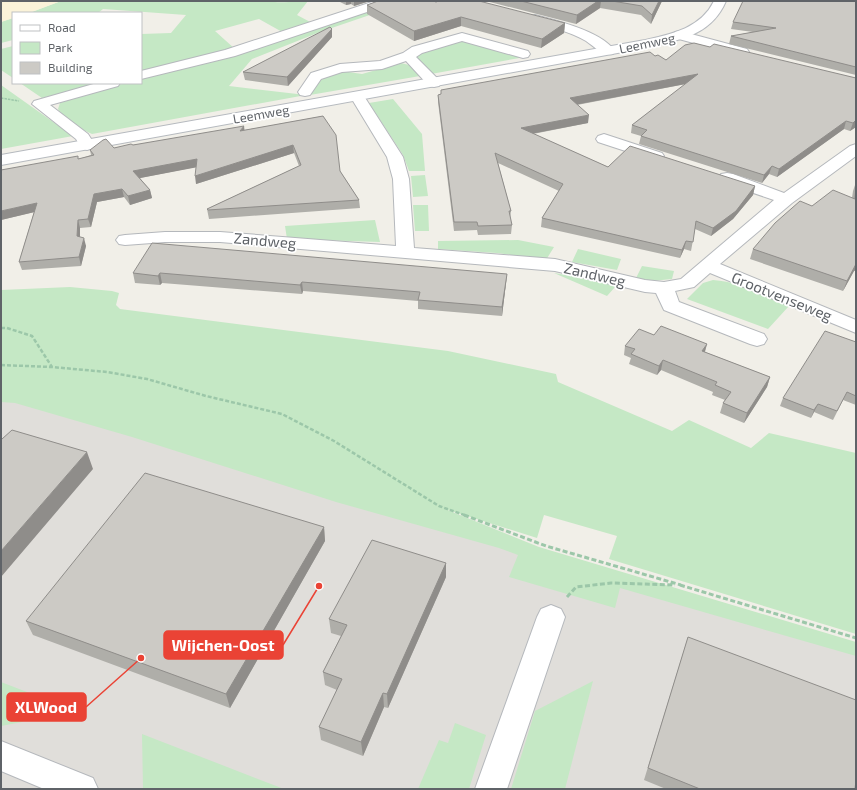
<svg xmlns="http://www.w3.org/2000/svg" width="857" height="790" viewBox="0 0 857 790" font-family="'Exo 2',sans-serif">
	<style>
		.industrial { fill: #e0deda }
		.green { fill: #c5e8c5 }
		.sand { fill: #fbf3d9 }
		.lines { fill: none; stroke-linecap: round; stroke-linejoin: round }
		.street-casing { stroke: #b5b8bc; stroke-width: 2 }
		.secondary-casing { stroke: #b6babf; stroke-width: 2 }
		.path-far2 { stroke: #9cc7a9; stroke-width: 1.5; stroke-dasharray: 2.5 1; stroke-linecap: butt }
		.path-far1 { stroke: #9cc7a9; stroke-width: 2.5; stroke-dasharray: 4 2; stroke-linecap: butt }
		.path { stroke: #9cc7a9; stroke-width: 3; stroke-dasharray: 5 2.5; stroke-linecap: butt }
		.street { fill: #fff; fill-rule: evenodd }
		.secondary { fill: #fff; fill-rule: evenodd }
		.wall { fill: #afaea9 }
		.shaded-wall { fill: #8f8d8a }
		.building { fill: #cccac5; stroke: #8f8d8a }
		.labels { text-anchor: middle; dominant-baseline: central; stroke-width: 3.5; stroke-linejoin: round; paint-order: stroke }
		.far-street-label { font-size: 13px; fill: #5f6368; stroke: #fff }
		.street-label { font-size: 15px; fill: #5f6368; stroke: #fff }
		.leader { fill: none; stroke: #ea4335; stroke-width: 1.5 }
		.callout-dot { fill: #ea4335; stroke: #fff; stroke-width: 1.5 }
		.callout { fill: #ea4335; stroke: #ea4335; stroke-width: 1.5 }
		.callout-label { font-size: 16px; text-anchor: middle; font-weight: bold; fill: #fff }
	</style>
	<rect width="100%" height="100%" fill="#f1efe8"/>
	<path class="industrial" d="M1 392 856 655V789H1Z"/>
	<path class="green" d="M61 1H271C276 4 301 1 308 1L297 15 314 24 284 33 259 19 215 31 235 49 141 73V34L171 33 186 15 103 9 98 13H29Z
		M402 4 320 32 252 59 229 86 306 95 92 134C79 128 65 121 58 109L60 103C82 89 115 83 141 83V78L367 9Z
		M13 18V40L1 43V22Z
		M460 41H466L525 57 431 74 416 58V55Z
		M13 46V78L1 70V49Z
		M401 63 409 65 420 76 310 95V94L316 82 342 71 362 74Z
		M20 83H102L42 98Z
		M1 85 73 136 1 149Z
		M393 99 422 134 425 171H409L403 155 369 103Z
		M425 175 428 196 413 197 411 176Z
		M413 205H428L429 231H415Z
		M375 220 380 242 287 239 285 226Z
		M518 240 554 247 546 260 497 253 438 249V241Z
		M578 249 621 259 617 270 572 262Z
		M642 266 674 271 672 279 652 281 636 278Z
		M554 273 579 277 616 286 607 296Z
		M713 280C740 282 764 295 789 306L768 329 687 299 703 283Z
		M70 287 112 291 119 293 116 305 120 309 448 351 556 374 558 382 672 431 689 420 751 448 769 433 856 453V634L609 559 617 536 544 515 537 538 445 509 539 547 856 642V656L620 588 615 608 509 577 518 555 499 548 336 502 132 437 15 403 1 402V290Z
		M593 681 565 789H511L535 711Z
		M1 682 53 702 22 722 1 726Z
		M455 723 486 735 469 789H418L439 740 448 743Z
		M142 734 284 789H143Z"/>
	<path class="sand" d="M1 1H61L29 13H13V18L1 22Z"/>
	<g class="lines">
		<defs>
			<path id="street" d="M375 1H393L391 4 235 56 141 79V71L225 50Z
				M535 15C558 21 601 31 615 51L613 54C602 56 595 47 586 41 569 31 550 27 531 22L529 19 531 16Z
				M680 31 747 49 749 52 747 55 742 56 675 38 674 35 675 32Z
				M462 33 528 51 530 54 528 57 523 58 462 41 422 53 416 57 439 80 441 83 439 86 434 87 429 86 406 61 382 69 342 72 321 79 310 95 305 96 300 95 298 92 311 73 340 64 380 61 403 53 412 47Z
				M97 83H120L118 86 50 105 88 134 95 145 93 148 87 150 81 148 76 139 32 104 34 101Z
				M357 92 362 93 403 157 409 179 414 248 555 259 645 280 664 282 681 279 774 200 721 182 719 178 721 174 727 173 733 174 784 193 850 146 856 144V156L792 203 720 264 856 320V333L710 273 694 287 675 291 679 302 764 334 767 339 764 344 757 346 750 344 664 310 656 293 645 292 555 271 220 242H165L125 245 119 244 116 240 119 236 125 235 165 232H220L396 246 393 179 387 157 350 96 352 93Z
				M604 134 662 153 664 156 662 159 656 161 598 142 596 139 598 136Z
				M551 605 561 609 565 617 507 789H475L537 617 541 609Z
				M1 741 93 778 98 789H44L1 771Z"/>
			<path id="secondary" d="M714 1H726C711 36 679 40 645 48L1 165V155L645 40C672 34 701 28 714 1Z"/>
		</defs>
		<use href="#street" class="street-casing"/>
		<use href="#secondary" class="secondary-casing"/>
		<path class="path-far2" d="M1 98 19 101"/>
		<path class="path-far1" d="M1 328H7L32 336 52 367
			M1 365 52 367 107 372 147 379 206 396 282 414 334 441 439 506 467 516"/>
		<path class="path" d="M464 515 546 546 681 585
			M680 585 856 638
			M567 597 576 587 611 583 675 585"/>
		<use href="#street" class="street"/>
		<use href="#secondary" class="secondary"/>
	</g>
	<path class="wall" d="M338 1H370L354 6 351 4 346 5Z
		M486 1H662L651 24 641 15 600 8 576 24Z
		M856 1V75L729 44 731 36 753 32 731 29 733 22Z
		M436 2 565 23 564 33 541 48 461 26 414 41 367 14V5Z
		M332 29V37L288 86 245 80 243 72Z
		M710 47 856 78V127L850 131 844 129 777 177 769 174 762 183 639 144 641 136 631 133 632 125 686 84 577 105 588 123 533 134 608 167 755 186 753 195 733 219 711 236 695 229 691 251 684 249 680 258 541 227 542 218 559 191 498 163 511 211 510 218 512 225 511 234 478 235 477 230 454 231 438 102V95L655 56 666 60Z
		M323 116 340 171 359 200 360 208 209 219 207 209 299 166 294 153 196 184V167L140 178 150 190 152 198 130 205 124 197 97 202 91 227 80 228V237L86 246 81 266 22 270 19 262 34 212 1 220 79 159 91 155 90 150 114 148 133 145 245 130Z
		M856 182V270L854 271 843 291 750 259 753 249 812 206 852 198 853 191Z
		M133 273 507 274 506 283 502 316 418 309V301L303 291 302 294 162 283 160 285 135 283Z
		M654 335 707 344 705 352 770 377 767 387 744 423 720 413 723 403 725 400 712 395 713 392 661 370 657 375 629 364 631 358 624 355 625 346Z
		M856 342V405L843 400 833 420 814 412 811 418 780 406 783 398Z
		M324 527 325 541 230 708 33 635 26 621Z
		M446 563V577L388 708 384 707 363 756 321 740 319 727 337 690 325 685 323 672 341 636 331 633 329 619Z
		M688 637 855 789H666L644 780Z"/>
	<path class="shaded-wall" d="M346 1H351V4L346 5Z
		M354 1H370L354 6Z
		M598 1H601L600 8 576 24 577 15Z
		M659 1H662L651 24 652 15Z
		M461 17V26L414 41V31Z
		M565 23 564 33 541 48 542 39Z
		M332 29V37L288 86 287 77Z
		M698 74 696 82 569 106 570 98Z
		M589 115 588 123 520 136 521 128Z
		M856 120V127L850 131 853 123Z
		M846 121 844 129 777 177 779 169Z
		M244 126 245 134 240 131Z
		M293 145 294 153 196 184 195 176Z
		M197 159 198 167 135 179 133 171Z
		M772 166 769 174 762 183 764 175Z
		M755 186 753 195 733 219 711 236 713 228Z
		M122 189 124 197 97 202 91 227 88 219 94 194Z
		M150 190 152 198 130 205 128 196Z
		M37 203 39 211 1 220V211Z
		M78 220 80 228V245L77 236Z
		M84 238 86 246 81 266 79 257Z
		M686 241 684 249 680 258 682 250Z
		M856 264V270L854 271 843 291 847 281Z
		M160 273 162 283 160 285 158 276Z
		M507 274 506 283 502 316V307Z
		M302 282 303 291 302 294 300 285Z
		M707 344 704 354 702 351Z
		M663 360 661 370 657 375 659 366Z
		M770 377 767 387 744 423 747 413Z
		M818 404 811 418 814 410Z
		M87 452 93 469 1 577V551Z
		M324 527 325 541 230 708 226 694Z
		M446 563V577L388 708 387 694Z
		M383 693 384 707 363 756 361 742Z"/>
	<path class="building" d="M378 1H433L436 2 439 1H479L565 23 542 39 461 17 414 31 367 5Z
		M521 1H598L577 15Z
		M612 1H659L652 15 642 6Z
		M743 1H856V67L731 36 776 28 733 22Z
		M330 27 332 29 287 77 243 72Z
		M694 43 710 47 714 44 856 78V120L853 123 846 121 779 169 772 166 764 175 641 136 647 130 632 125 698 74 570 98 589 115 521 128 608 167 630 146 755 186 736 211 713 228 696 221 693 242 686 241 682 250 542 218 563 184 495 153 511 211H509L512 225 478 226 477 222H454L438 95 441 94V90L650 52 655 56 658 55 666 60 685 45Z
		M323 116 336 135 340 171 359 200 208 210 207 209 301 165 293 145 195 176 197 159 133 171 150 190 128 196 122 189 94 194 88 219 78 220 77 236 84 238 79 257 19 262 37 203 1 211V170L78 156V159L94 155 90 150 103 140 106 139 114 148 131 144 133 145 244 126 240 131Z
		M856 186V264L847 281 753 249 775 223 800 201 812 206 833 190 855 199Z
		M152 243 507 274 502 307 418 300 420 292 302 282 300 285 160 273 158 276 133 273Z
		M661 326 707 344 702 351 770 377 747 413 723 403 731 392 715 385 717 382 663 360 659 366 631 354 635 349 625 346 639 329 654 335Z
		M825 331 856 342V396L847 392 837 411 818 404 814 410 783 398Z
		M12 430 87 452 1 551V439H2Z
		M145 473 324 527 226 694 26 621Z
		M372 540 446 563 387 694 383 693 361 742 319 727 342 679 323 672 347 625 329 619Z
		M688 637 856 700V780L855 789H700L648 768Z"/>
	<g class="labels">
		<g class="far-street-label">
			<text transform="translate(647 43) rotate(-12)">Leemweg</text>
			<text transform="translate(261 114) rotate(-10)">Leemweg</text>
		</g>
		<g class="street-label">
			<text transform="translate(265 240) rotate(5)">Zandweg</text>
			<text transform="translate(595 274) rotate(13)">Zandweg</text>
			<text transform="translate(782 296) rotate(22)">Grootvenseweg</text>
		</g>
	</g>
	<path class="leader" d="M319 586L283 645M141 658L86 707"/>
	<g class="callout-dot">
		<circle cx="319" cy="586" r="4"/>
		<circle cx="141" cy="658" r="4"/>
	</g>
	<g class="callout">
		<rect x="164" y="631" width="119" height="28" rx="4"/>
		<rect x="7" y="693" width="79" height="28" rx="4"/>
	</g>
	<g class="callout-label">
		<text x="223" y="651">Wijchen-Oost</text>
		<text x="46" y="713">XLWood</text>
	</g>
	<rect width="857" height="790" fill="none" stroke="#5f6368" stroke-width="4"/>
	<rect x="12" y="12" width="130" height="72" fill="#ffffff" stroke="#bfc1c3"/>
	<rect x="20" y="25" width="20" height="6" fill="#ffffff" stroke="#bfc1c3"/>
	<text x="48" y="32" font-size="12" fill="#5f6368">Road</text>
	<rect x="20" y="42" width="20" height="12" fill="#c5e8c5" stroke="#bfc1c3"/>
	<text x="48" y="52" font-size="12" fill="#5f6368">Park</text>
	<rect x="20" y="62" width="20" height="12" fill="#cccac5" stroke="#bfc1c3"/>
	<text x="48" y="72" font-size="12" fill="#5f6368">Building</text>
</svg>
